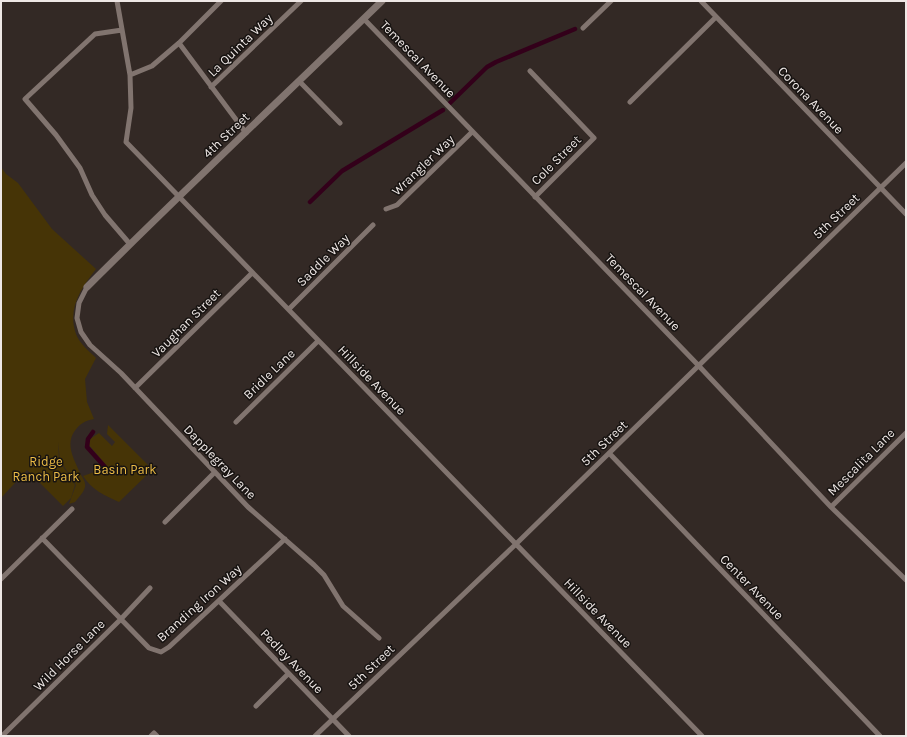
<svg xmlns="http://www.w3.org/2000/svg" width="907" height="737" viewBox="0 0 907 737" font-family="Karla,sans-serif">
	<style>
		.green { fill: #463406 }
		.lines { fill: none; stroke-linecap: round; stroke-linejoin: round }
		.canal { stroke: #33001a; stroke-width: 4.5 }
		.street { stroke: #81746f; stroke-width: 5 }
		.secondary { stroke: #81746f; stroke-width: 7 }
		.labels { text-anchor: middle; dominant-baseline: central; stroke-width: 3; stroke-linejoin: round; paint-order: stroke }
		.street-label { font-size: 13px; fill: #eee7e5; stroke: #171311 }
		.park-label { font-size: 13px; fill: #ecbc46; stroke: #171311 }
	</style>
	<rect width="100%" height="100%" fill="#332925"/>
	<path class="green" d="M1 167 6 174 18 183 52 229 96 269C81 288 67 309 76 334 79 343 90 352 96 358L85 379 87 402 94 419C85 421 80 423 74 432 65 446 75 461 81 475 83 478 86 483 85 487 84 492 78 498 75 502L69 504 76 485 60 460 58 442 59 460 75 485 71 498 63 506 27 470 1 498Z
		M108 425 148 465 147 467 151 471 119 502C104 495 92 490 83 476L106 468V465L89 445 90 439 99 433 112 446 115 442 107 434Z"/>
	<g class="lines">
		<path class="canal" d="M450 103 487 67 496 62 575 29
			M310 202 342 171 443 110
			M93 432 88 439 87 447 105 467"/>
		<path class="street" d="M117 1 130 75 131 108 126 142 702 736
			M701 1 906 214
			M364 19 698 365 831 507 906 580
			M583 28 611 1
			M122 30 95 34 25 99 56 135 80 168 92 195 105 215 129 243
			M179 43 246 133
			M530 71 594 138 535 197
			M130 75 152 66 179 43 221 1
			M300 82 340 123
			M211 87 301 1
			M630 102 716 17
			M386 209 397 205 472 132
			M87 287 79 303 77 318 81 332 90 345 121 373 248 507 314 565 324 575 343 606 379 638
			M289 309 373 225
			M135 388 252 273
			M236 422 318 341
			M609 453 880 736
			M831 507 906 433
			M165 522 215 472
			M42 538 149 648 161 652 169 647 285 539
			M1 579 72 509
			M220 602 349 736
			M256 706 288 674
			M2 736 121 619 150 588
			M151 736 154 733 157 736
			M315 736 516 544 906 163"/>
		<path class="secondary" d="M87 287C184 190 284 96 382 1"/>
	</g>
	<g class="labels">
		<g class="street-label">
			<text transform="translate(240 45) rotate(-44)">La Quinta Way</text>
			<text transform="translate(418 59) rotate(46)">Temescal Avenue</text>
			<text transform="translate(811 100) rotate(46)">Corona Avenue</text>
			<text transform="translate(226 135) rotate(-44)">4th Street</text>
			<text transform="translate(556 160) rotate(-45)">Cole Street</text>
			<text transform="translate(423 165) rotate(-44)">Wrangler Way</text>
			<text transform="translate(836 216) rotate(-44)">5th Street</text>
			<text transform="translate(323 260) rotate(-45)">Saddle Way</text>
			<text transform="translate(643 292) rotate(46)">Temescal Avenue</text>
			<text transform="translate(186 323) rotate(-45)">Vaughan Street</text>
			<text transform="translate(269 374) rotate(-44)">Bridle Lane</text>
			<text transform="translate(372 380) rotate(46)">Hillside Avenue</text>
			<text transform="translate(604 443) rotate(-44)">5th Street</text>
			<text transform="translate(220 462) rotate(46)">Dapplegray Lane</text>
			<text transform="translate(861 462) rotate(-45)">Mescalita Lane</text>
			<text transform="translate(752 587) rotate(46)">Center Avenue</text>
			<text transform="translate(199 603) rotate(-42)">Branding Iron Way</text>
			<text transform="translate(598 613) rotate(46)">Hillside Avenue</text>
			<text transform="translate(69 655) rotate(-45)">Wild Horse Lane</text>
			<text transform="translate(292 661) rotate(46)">Pedley Avenue</text>
			<text transform="translate(371 667) rotate(-44)">5th Street</text>
		</g>
		<g class="park-label">
			<text x="46" y="461">Ridge<tspan x="46" dy="15">Ranch Park</tspan></text>
			<text x="125" y="469">Basin Park</text>
		</g>
	</g>
	<rect width="907" height="737" fill="none" stroke="#eee7e5" stroke-width="4"/>
</svg>
